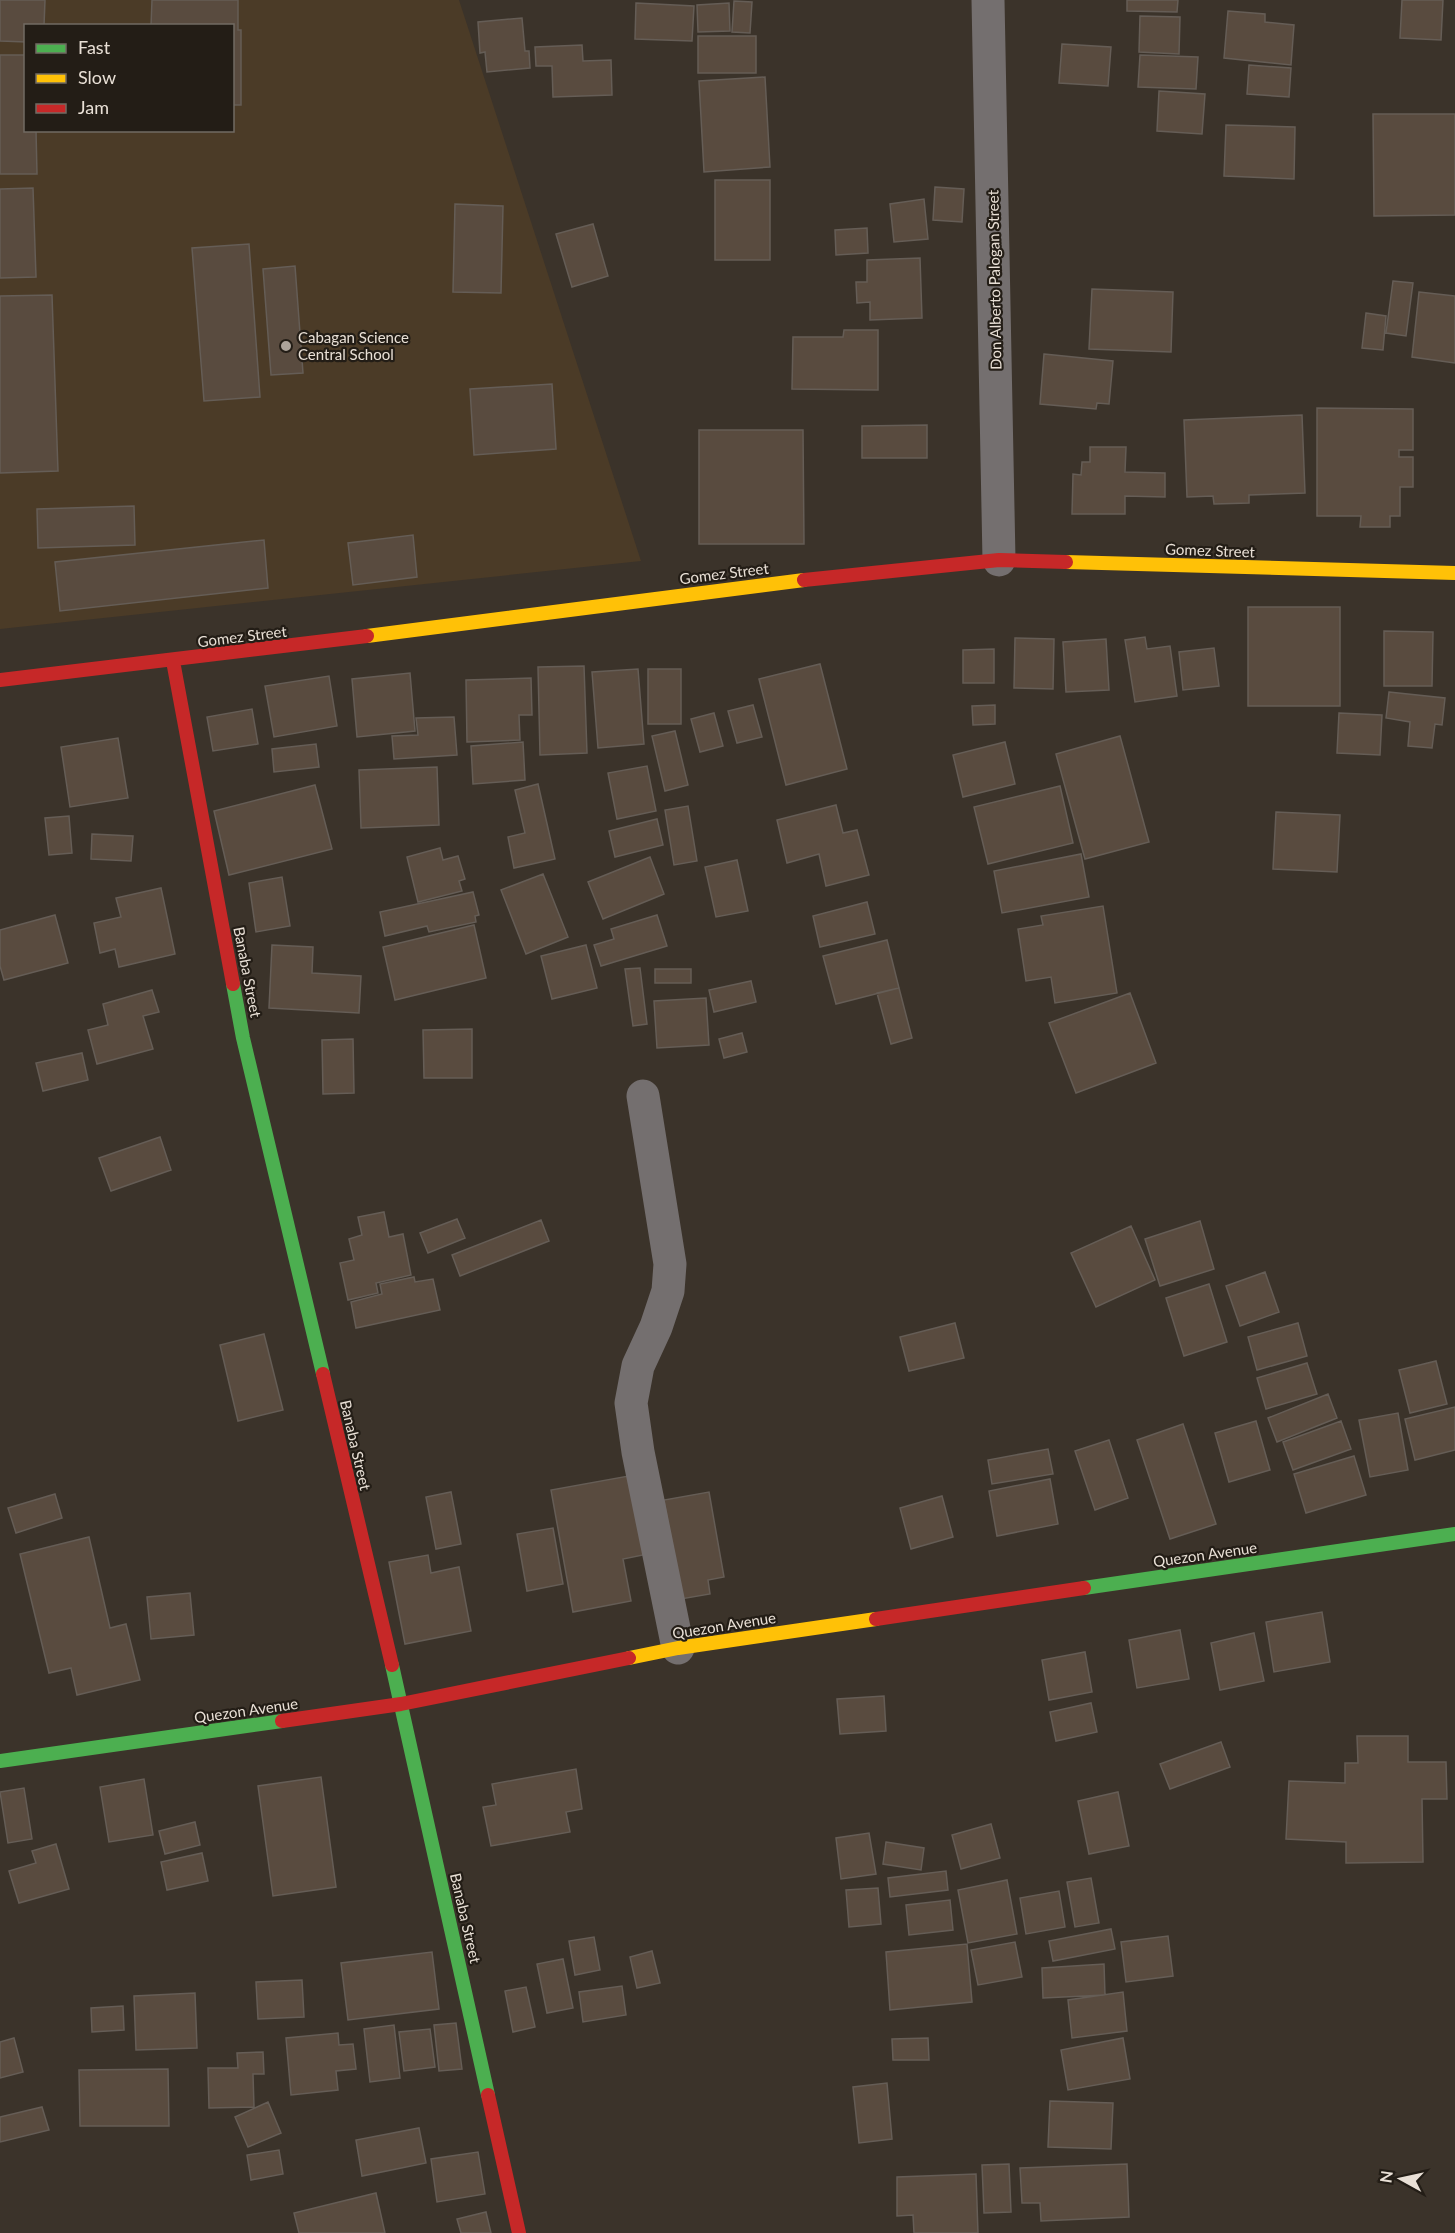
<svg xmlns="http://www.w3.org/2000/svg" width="1455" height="2233" viewBox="0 0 1455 2233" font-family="Lato,sans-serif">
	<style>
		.built { fill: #4b3b27; fill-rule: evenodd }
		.building { fill: #594b3f; stroke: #655d56; stroke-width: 1.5 }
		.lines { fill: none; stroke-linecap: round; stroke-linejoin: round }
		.street { stroke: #746f6f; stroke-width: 33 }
		.fast { stroke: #4caf50; stroke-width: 14 }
		.slow { stroke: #ffc107; stroke-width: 14 }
		.jam { stroke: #c62828; stroke-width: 14 }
		.poi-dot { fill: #aca39a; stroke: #231d16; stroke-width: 2 }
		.labels { text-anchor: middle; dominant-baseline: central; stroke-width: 4.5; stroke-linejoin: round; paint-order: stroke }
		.street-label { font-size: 15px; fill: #e9e0d6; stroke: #231d16 }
		.poi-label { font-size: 15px; fill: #e9e0d6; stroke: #231d16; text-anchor: start }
	</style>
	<rect width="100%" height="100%" fill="#3b332a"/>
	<path class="built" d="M0 0H459L641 561 0 629ZM26 26H232V130H26Z"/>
	<path class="building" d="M0 0H45L44 26H26V42L0 41Z
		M152 0H238V30H241V105H232V26H151Z
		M1127 0H1178L1177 12 1127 11Z
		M1402 0H1443L1441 40 1400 38Z
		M734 1 752 2 750 33 732 32Z
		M636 3 694 6 692 41 635 39Z
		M729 3 730 31 698 32 697 5Z
		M1228 11 1265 14V22L1294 25 1291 65 1224 58Z
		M1140 16 1180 17 1179 54 1139 52Z
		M522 18 525 51H529L530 68 487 72 485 52 480 53 478 22Z
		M698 36H756V73H698Z
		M1062 44 1111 47 1108 86 1059 83Z
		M582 45 583 61 611 60 612 95 553 97 552 66H536L535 47Z
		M0 55H26V130H36L37 174H0Z
		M1140 55 1198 57 1196 89 1138 87Z
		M1249 65 1291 68 1289 97 1247 94Z
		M765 77 770 167 704 172 699 81Z
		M1159 91 1205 94 1202 134 1157 131Z
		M1373 114H1455V215L1374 216Z
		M1226 125 1295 127 1294 179 1224 176Z
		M715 180H770V260H715Z
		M935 187 964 189 962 222 933 220Z
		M33 188 36 277 0 278V189Z
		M924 199 928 239 894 242 890 204Z
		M455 204 503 206 501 293 453 292Z
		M593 224 608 276 572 287 556 234Z
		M867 228 868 253 836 255 835 230Z
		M249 244 260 397 204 401 192 248Z
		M920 258 922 318 870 320V302L857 303 856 282H867V260Z
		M295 266 303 373 271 375 263 269Z
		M1393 281 1413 283 1406 336 1386 333Z
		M1092 289 1173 292 1171 352 1089 349Z
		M1419 292 1455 296V363L1412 357Z
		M52 295 58 471 0 473V296Z
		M1366 313 1386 316 1383 350 1362 348Z
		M844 330H878V390L792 389 793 337H843Z
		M1044 354 1113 361 1109 404 1097 403 1096 409 1040 404Z
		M552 384 556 449 474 455 470 389Z
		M1317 408 1413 409V450H1399V457H1413V487H1400V516H1390V527H1360L1361 516H1317Z
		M1302 415 1305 493 1249 495V503L1214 504 1213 496 1187 497 1184 420Z
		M927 425V458H862V426Z
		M699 430H803L804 544H699Z
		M1090 447H1126L1125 472 1165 473V497L1125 496V514H1072L1073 474 1081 475 1082 462H1090Z
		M134 506 135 545 38 548 37 509Z
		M413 535 417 577 353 585 348 543Z
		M264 540 268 588 60 611 55 562Z
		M1248 607H1340V706H1248Z
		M1384 631 1433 632 1432 686H1384Z
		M1145 637 1147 649 1170 646 1177 696 1135 702 1125 640Z
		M1015 638 1054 639 1053 689 1014 688Z
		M1106 639 1109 690 1066 692 1063 642Z
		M1214 648 1219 686 1183 690 1179 652Z
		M994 649V683H963V650Z
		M820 664 847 769 786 785 759 679Z
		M584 666 587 753 540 755 538 667Z
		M638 669 644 744 598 748 592 672Z
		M648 669H681V724H648Z
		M410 673 415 731 357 737 352 679Z
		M329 676 337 726 274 737 265 686Z
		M531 678 532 715H519L520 740 467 742 466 680Z
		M1389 692 1445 698 1442 725 1435 724 1432 748 1408 746 1410 722 1386 718Z
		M753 705 762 737 737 743 728 711Z
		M995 705V724L973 725 972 706Z
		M252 709 258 744 213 751 207 717Z
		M714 713 723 746 700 752 691 719Z
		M1339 713 1382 715 1380 755 1337 753Z
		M454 717 457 755 394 759 392 736 418 735 416 718Z
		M675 731 688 785 665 791 652 736Z
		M1120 736 1149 842 1085 859 1056 754Z
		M118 738 128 798 70 807 61 747Z
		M523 742 525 780 473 784 471 746Z
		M1005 742 1015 784 963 797 953 755Z
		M316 744 319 767 274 772 272 749Z
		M647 766 656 811 617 819 608 773Z
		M437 767 439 825 361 828 359 770Z
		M538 784 555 859 514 868 508 837 525 833 515 790Z
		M315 785 332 849 229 875 214 811Z
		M1060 786 1073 843 988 864 974 807Z
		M836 805 843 833 857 830 869 875 826 886 819 854 787 863 777 820Z
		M688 806 697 861 674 865 665 810Z
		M1276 812 1340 815 1337 872 1273 869Z
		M69 816 72 853 49 855 45 818Z
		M657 819 663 845 615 857 609 831Z
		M92 834 133 836 131 861 91 859Z
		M440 848 443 860 458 856 465 879 459 881 462 891 418 902 407 857Z
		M1081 854 1089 897 1002 913 994 871Z
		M650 857 664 894 603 919 588 882Z
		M737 860 748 911 716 917 705 867Z
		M543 874 568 937 526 954 501 890Z
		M282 877 290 926 256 932 249 883Z
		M161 888 175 954 119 967 115 949 100 953 94 923 121 917 116 898Z
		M473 892 479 915 475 916 476 922 429 932 427 926 385 936 380 912Z
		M867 902 875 934 820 947 813 916Z
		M1103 906 1117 993 1055 1003 1051 977 1026 981 1018 929 1043 925 1041 916Z
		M55 915 68 963 4 980 0 966V930Z
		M657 915 667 946 601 966 594 945 614 939 611 929Z
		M474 925 486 978 395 1000 383 947Z
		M887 940 899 988 836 1004 823 956Z
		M272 945 313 947 312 973 361 976 359 1013 269 1008Z
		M586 945 597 988 552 999 541 956Z
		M640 968 647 1024 633 1026 625 969Z
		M655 969H691V983H655Z
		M751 981 756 1002 714 1012 709 990Z
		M899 988 912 1038 891 1044 877 993Z
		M152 990 159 1012 143 1016 153 1049 97 1064 88 1030 108 1025 103 1004Z
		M1130 993 1156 1063 1076 1093 1049 1023Z
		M706 998 709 1045 657 1048 654 1001Z
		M472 1029V1078H424L423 1030Z
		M742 1033 747 1052 724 1058 719 1039Z
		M353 1039 354 1093 323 1094 322 1040Z
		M82 1053 88 1080 43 1091 36 1063Z
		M160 1137 171 1170 111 1191 99 1158Z
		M384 1212 389 1237 403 1234 411 1275 376 1283 378 1293 348 1300 340 1263 354 1260 349 1239 362 1235 358 1217Z
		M457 1219 465 1238 428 1253 420 1233Z
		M541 1220 549 1241 460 1276 452 1255Z
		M1200 1221 1214 1269 1160 1286 1145 1239Z
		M1131 1226 1155 1280 1096 1307 1071 1253Z
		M1265 1272 1279 1312 1240 1326 1226 1286Z
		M414 1277 415 1282 433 1279 440 1310 356 1328 351 1302 382 1294 380 1284Z
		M1209 1284 1227 1342 1184 1356 1166 1298Z
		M955 1323 964 1358 909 1371 900 1337Z
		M1298 1323 1307 1356 1257 1370 1248 1337Z
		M264 1334 283 1410 238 1421 220 1345Z
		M1436 1361 1447 1404 1410 1413 1399 1370Z
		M1307 1363 1317 1394 1266 1409 1257 1378Z
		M1328 1394 1337 1418 1277 1442 1268 1418Z
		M1455 1407V1450L1415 1460 1405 1419Z
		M1398 1413 1408 1470 1370 1477 1359 1420Z
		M1256 1421 1270 1470 1229 1482 1215 1433Z
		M1341 1421 1351 1449 1293 1470 1283 1442Z
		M1183 1424 1216 1524 1170 1539 1137 1440Z
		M1109 1440 1128 1498 1095 1510 1075 1451Z
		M1048 1449 1053 1474 992 1484 988 1460Z
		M1354 1456 1366 1495 1306 1513 1294 1474Z
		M634 1475 648 1554 623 1559 631 1601 573 1612 551 1490Z
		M1050 1479 1058 1524 997 1536 989 1491Z
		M451 1492 461 1544 436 1549 426 1497Z
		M709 1492 724 1577 708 1580 710 1594 681 1599 664 1500Z
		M55 1494 62 1518 16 1533 8 1508Z
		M942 1496 953 1537 911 1549 900 1508Z
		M553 1528 563 1584 527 1591 517 1534Z
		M89 1537 110 1628 126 1624 140 1680 77 1695 71 1668 49 1673 20 1554Z
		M428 1555 431 1573 459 1567 471 1631 405 1644 389 1562Z
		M190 1593 194 1635 151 1639 147 1597Z
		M1322 1612 1330 1662 1274 1672 1266 1622Z
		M1180 1630 1189 1679 1137 1688 1129 1640Z
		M1254 1633 1264 1681 1220 1690 1211 1643Z
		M1085 1652 1092 1692 1049 1700 1042 1660Z
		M884 1696 886 1731 840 1734 837 1699Z
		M1091 1703 1097 1732 1056 1741 1050 1712Z
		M1357 1736H1408V1762H1446L1447 1799H1422L1423 1862 1346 1863V1842L1286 1839 1289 1781 1345 1783V1763H1358Z
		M1221 1742 1230 1767 1170 1789 1160 1764Z
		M576 1769 582 1809 566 1812 570 1832 491 1846 483 1807 496 1805 492 1784Z
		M321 1777 336 1887 273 1896 258 1786Z
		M144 1779 153 1835 109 1842 100 1787Z
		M24 1788 32 1839 8 1843 0 1792Z
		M1118 1792 1129 1846 1089 1854 1078 1801Z
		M195 1822 200 1845 165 1854 159 1831Z
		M991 1824 1000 1858 961 1869 952 1835Z
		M869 1833 876 1874 841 1879 836 1838Z
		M886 1842 924 1848 921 1870 883 1864Z
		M56 1844 69 1889 19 1903 9 1871 36 1863 32 1851Z
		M202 1853 208 1881 167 1890 161 1862Z
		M946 1871 948 1890 890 1897 888 1878Z
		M1091 1878 1099 1923 1075 1927 1067 1882Z
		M1007 1880 1017 1934 968 1943 958 1890Z
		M878 1888 881 1924 849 1927 846 1890Z
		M1059 1891 1065 1927 1026 1934 1020 1898Z
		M950 1900 953 1930 909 1935 906 1905Z
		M1111 1929 1115 1949 1053 1961 1049 1941Z
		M1168 1936 1173 1976 1126 1982 1121 1942Z
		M594 1937 600 1970 575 1975 569 1941Z
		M1015 1942 1022 1977 978 1985 971 1950Z
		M967 1944 972 2002 890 2010 886 1952Z
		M652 1951 660 1983 637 1988 630 1957Z
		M432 1952 439 2009 348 2020 341 1963Z
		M563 1959 573 2008 547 2013 537 1964Z
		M1104 1964 1105 1995 1043 1998 1042 1968Z
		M302 1980 304 2017 258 2019 256 1982Z
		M622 1986 626 2015 583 2022 579 1992Z
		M526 1987 535 2027 513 2032 505 1991Z
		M1123 1992 1127 2031 1072 2038 1068 2000Z
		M195 1993 197 2048 136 2050 134 1996Z
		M123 2006 124 2030 92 2032 91 2008Z
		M456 2023 462 2069 439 2071 434 2025Z
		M394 2025 400 2078 370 2082 364 2029Z
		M430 2029 435 2067 404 2071 399 2032Z
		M338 2033 339 2045 353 2044 356 2069 336 2071 338 2090 291 2095 286 2038Z
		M14 2038 23 2072 0 2078V2042Z
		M928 2038 929 2060H893L892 2039Z
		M1123 2038 1130 2079 1068 2090 1061 2050Z
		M263 2052 264 2074H253L254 2107 209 2108 208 2068H238L237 2053Z
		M168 2069 169 2126H80L79 2070Z
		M887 2083 892 2139 859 2143 853 2087Z
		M1050 2101 1113 2103 1111 2149 1048 2147Z
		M268 2102 281 2133 248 2147 235 2117Z
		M42 2107 49 2130 0 2142V2117Z
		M419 2128 426 2163 362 2176 356 2140Z
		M279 2150 283 2174 251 2180 247 2155Z
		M478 2152 485 2194 437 2202 431 2159Z
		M1009 2164 1011 2212 984 2213 982 2165Z
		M1127 2164 1129 2217 1041 2221 1040 2203H1022L1020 2168Z
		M976 2174 978 2233H914L913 2215 897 2216V2177Z
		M376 2193 385 2233H299L294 2213Z
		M486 2212 491 2233H461L457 2219Z"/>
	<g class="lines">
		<path class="street" d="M988 0 999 560
			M643 1096 670 1264 668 1291 656 1327 638 1366 631 1403 638 1452 678 1648"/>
		<path class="fast" d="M233 984 243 1038 323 1374
			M1084 1588 1455 1534
			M392 1665 488 2095
			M0 1761 282 1721"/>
		<path class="slow" d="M1066 562 1455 573
			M367 636 804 580
			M629 1658 678 1648 876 1619"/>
		<path class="jam" d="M804 580 999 560 1066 562
			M173 661 233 984
			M0 680 367 636
			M323 1374 392 1665
			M876 1619 1084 1588
			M282 1721 401 1704 629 1658
			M488 2095 519 2233"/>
	</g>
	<circle class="poi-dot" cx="286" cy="346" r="6"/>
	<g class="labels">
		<g class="street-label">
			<text transform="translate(994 280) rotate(-91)">Don Alberto Palogan Street</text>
			<text transform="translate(1210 550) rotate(2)">Gomez Street</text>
			<text transform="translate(724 573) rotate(-7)">Gomez Street</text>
			<text transform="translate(242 636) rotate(-7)">Gomez Street</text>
			<text transform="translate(248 972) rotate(79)">Banaba Street</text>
			<text transform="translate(356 1445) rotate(77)">Banaba Street</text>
			<text transform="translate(1205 1554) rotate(-8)">Quezon Avenue</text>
			<text transform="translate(724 1625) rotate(-9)">Quezon Avenue</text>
			<text transform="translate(246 1710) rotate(-8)">Quezon Avenue</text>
			<text transform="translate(466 1918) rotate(77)">Banaba Street</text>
		</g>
		<g class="poi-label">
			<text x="298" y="337">Cabagan Science<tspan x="298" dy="17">Central School</tspan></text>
		</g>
	</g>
	<rect x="24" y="24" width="210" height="108" fill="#231d16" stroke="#726b63" stroke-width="1.5"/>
	<rect x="36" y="44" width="30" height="9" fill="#4caf50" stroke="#726b63" stroke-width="1.5"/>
	<text x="78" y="54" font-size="18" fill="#e9e0d6">Fast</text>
	<rect x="36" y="74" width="30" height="9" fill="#ffc107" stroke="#726b63" stroke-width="1.5"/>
	<text x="78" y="84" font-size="18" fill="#e9e0d6">Slow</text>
	<rect x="36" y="104" width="30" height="9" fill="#c62828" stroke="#726b63" stroke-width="1.5"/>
	<text x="78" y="114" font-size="18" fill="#e9e0d6">Jam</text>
	<g transform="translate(1401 2179) rotate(278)" stroke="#231d16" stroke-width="4.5" paint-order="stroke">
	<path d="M0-4.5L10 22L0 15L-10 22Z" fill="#e9e0d6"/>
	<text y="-9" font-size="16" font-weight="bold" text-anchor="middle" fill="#e9e0d6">N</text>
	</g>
</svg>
